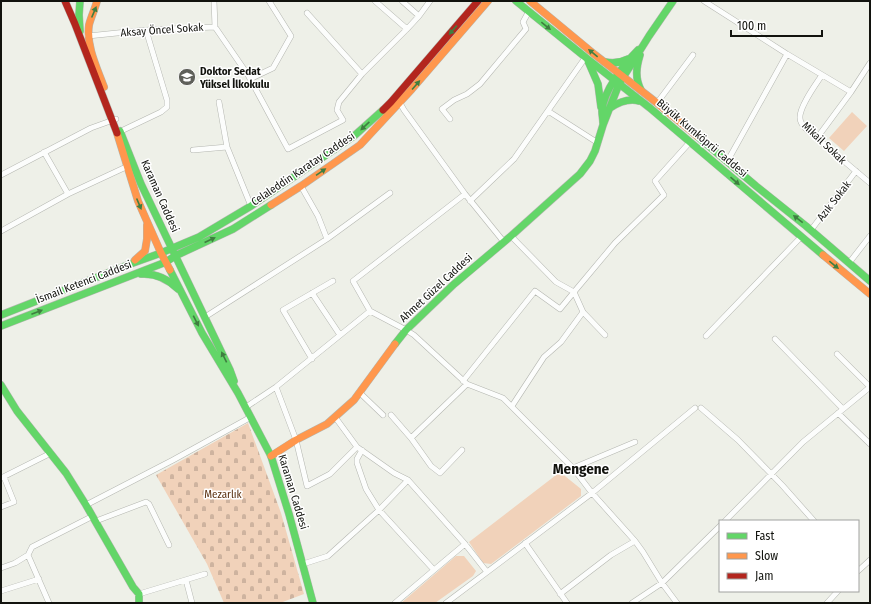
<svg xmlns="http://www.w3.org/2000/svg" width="871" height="604" viewBox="0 0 871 604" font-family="'Fira Sans Condensed',sans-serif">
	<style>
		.green { fill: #f1d2ba }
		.cemetery { fill: url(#cemetery-stones) }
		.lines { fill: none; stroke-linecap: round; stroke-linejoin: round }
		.street-casing { stroke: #b4b6b0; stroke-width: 6 }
		.fast-casing { stroke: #b4b6b0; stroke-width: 8 }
		.slow-casing { stroke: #b4b6b0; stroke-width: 8 }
		.jam-casing { stroke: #b4b6b0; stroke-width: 8 }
		.street { stroke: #fcfdfc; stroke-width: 5 }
		.fast { stroke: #63d668; stroke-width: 7 }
		.slow { stroke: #ff974d; stroke-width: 7 }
		.jam { stroke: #b3261e; stroke-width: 7 }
		.oneway { fill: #3f7e40 }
		.labels { text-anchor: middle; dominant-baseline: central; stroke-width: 3; stroke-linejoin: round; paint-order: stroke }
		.street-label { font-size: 11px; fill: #12130e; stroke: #fff }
		.poi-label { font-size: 11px; font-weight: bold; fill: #12130e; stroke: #fff; text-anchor: start }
		.park-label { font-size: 11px; fill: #5a2f0e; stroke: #fff }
		.district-label { font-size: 15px; font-weight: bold; fill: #12130e; stroke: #fff }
	</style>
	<defs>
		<pattern id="cemetery-stones" width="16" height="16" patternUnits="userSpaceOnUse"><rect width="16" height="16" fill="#f1d2ba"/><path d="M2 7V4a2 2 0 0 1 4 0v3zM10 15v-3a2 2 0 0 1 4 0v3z" fill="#ceb39f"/></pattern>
	</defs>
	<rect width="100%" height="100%" fill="#eef0e8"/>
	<path class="green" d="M852 112 867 126 844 151 829 138Z
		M560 472 581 489V496L491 564 483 563 469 542Z
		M456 556H464L476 571 473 576 435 603H401Z"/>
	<path class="cemetery" d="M248 423 281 513 304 594 280 603H224L207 564 156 475Z"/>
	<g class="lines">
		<defs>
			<path id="street" d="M214 1 215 27
				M375 1 407 29
				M402 1 419 16
				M704 1 787 54 851 92
				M307 13 362 74
				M88 36 146 30 215 27 248 75 288 149 343 120 337 110 339 102 362 74 407 29 419 16 430 1
				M822 75C816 84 799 107 800 118 800 122 803 126 806 129L870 183
				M250 79 273 68 291 36 269 1
				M219 102 227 147
				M400 103 404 110 465 194 504 242
				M657 103 693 55
				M548 111 598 143
				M450 119 442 109 454 100 467 94 480 84 526 29 523 22 529 11
				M117 133 161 112 167 107V100L146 30
				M817 138 851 92 870 63
				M193 150 227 147 251 206
				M44 152 68 194
				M727 162 787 54
				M1 175 91 128 116 119
				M301 186 318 216 327 239
				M470 201 514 159 585 58
				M811 230 856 171
				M1 231 68 194 126 167
				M849 263 870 236
				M312 293 340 335
				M370 311 353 281 465 194
				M205 317 327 239 390 193
				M605 335 583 312 574 292 615 243 664 195 655 181 690 142
				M706 336 801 237
				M775 339 843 409
				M837 354 870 387
				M312 359 283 310 333 281
				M463 381 535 291 560 309 574 292 556 282 511 236
				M276 387 296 440 307 486 330 474 357 447
				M359 392 383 415
				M512 406 544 357 561 342 583 312
				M246 407 276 387 370 311 406 330 414 335 467 384 503 398 573 468 592 493 635 541 643 552 662 583 677 603
				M701 408 738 440 782 485 814 521
				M838 413 870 444
				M391 415 411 438 431 466 440 473 462 450
				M335 417 357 447 394 473 408 480 465 544 487 572
				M411 438 467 384
				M362 450 357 459V463L366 489 379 510 434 570
				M568 472 573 468 635 442
				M1 478 51 453
				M86 505 173 460 251 417
				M1 507 14 502 4 477
				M96 521 146 502 149 504 169 545
				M725 521 803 442 870 387
				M525 543 567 603
				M28 555 49 603
				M303 564 328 556 379 510 408 480
				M1 568 15 563 28 555 32 547 93 516
				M858 571 870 560
				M186 580 192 603
				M1 591 39 579
				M139 594 205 574
				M560 594 611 555 635 541
				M395 603 434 570 465 544
				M446 603 592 493 695 408
				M632 603 662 583 720 526
				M827 603 838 591"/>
			<path id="fast" d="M80 1 79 15 80 31
				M516 1 590 61 650 108 823 255
				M640 55C636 68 635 78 641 90
				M588 61 598 84 601 107
				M605 62C614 64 620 63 628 59
				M610 108C619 102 628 98 639 101
				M603 123C603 119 602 115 602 111 603 91 625 63 638 50
				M120 131 141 184 230 370 234 381
				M697 136 756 186 806 226 870 281
				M170 270 202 333 238 393 271 456 289 514 313 603
				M141 274C156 273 167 278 178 289
				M1 315 133 263 161 253 199 237 251 206 354 136 383 110
				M1 326 166 262 175 256 233 229 271 205
				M395 344 406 330 453 285 511 236 580 174 590 161 595 151 603 125 619 84 649 36 673 1
				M1 385 17 411 66 473 86 505 133 587 139 594V603"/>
			<path id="slow" d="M97 1C95 9 91 17 89 25 86 46 97 68 104 87
				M530 1 594 54 657 103 697 136
				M117 133 138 201 161 253 170 270
				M271 205 301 186 360 145 412 89 488 1
				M823 255 870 294
				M135 260 145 251 147 239V225
				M271 456 296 440 327 424 354 400 395 344"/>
			<path id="jam" d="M65 1 75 24 117 133
				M383 110 391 102 478 1"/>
		</defs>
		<use href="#street" class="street-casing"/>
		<use href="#fast" class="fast-casing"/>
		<use href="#slow" class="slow-casing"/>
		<use href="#jam" class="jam-casing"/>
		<use href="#street" class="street"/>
		<use href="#fast" class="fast"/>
		<use href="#slow" class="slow"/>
		<use href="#jam" class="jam"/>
	</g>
	<defs><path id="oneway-solid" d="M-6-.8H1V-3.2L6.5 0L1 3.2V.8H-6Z"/></defs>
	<g class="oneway">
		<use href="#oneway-solid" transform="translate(94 12) rotate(-67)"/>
		<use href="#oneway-solid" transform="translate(546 26) rotate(39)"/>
		<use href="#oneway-solid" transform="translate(453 30) rotate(131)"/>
		<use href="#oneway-solid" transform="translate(593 53) rotate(-141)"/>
		<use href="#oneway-solid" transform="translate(416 85) rotate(-49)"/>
		<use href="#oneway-solid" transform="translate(365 126) rotate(137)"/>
		<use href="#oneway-solid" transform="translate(321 172) rotate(-34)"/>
		<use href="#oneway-solid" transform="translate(735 181) rotate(41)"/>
		<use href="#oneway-solid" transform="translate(139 204) rotate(67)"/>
		<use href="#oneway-solid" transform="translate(798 219) rotate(-142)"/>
		<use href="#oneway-solid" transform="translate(210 240) rotate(-25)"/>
		<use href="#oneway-solid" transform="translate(834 265) rotate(39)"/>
		<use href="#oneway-solid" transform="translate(37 312) rotate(-21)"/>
		<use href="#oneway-solid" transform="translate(196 321) rotate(63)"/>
		<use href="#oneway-solid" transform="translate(224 357) rotate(-116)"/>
	</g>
	<defs>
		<symbol id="school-disc" viewBox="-11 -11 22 22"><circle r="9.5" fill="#5f605a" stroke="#fff"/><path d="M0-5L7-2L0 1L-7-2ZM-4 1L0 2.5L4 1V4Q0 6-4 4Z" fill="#fff"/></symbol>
	</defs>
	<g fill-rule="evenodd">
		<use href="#school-disc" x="177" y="67" width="20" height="20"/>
	</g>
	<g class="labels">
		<g class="street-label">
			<text transform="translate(162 30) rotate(-4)">Aksay Öncel Sokak</text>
			<text transform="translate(702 138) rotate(40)">Büyük Kumköprü Caddesi</text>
			<text transform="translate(824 143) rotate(43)">Mikail Sokak</text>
			<text transform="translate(303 169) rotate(-34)">Celaleddin Karatay Caddesi</text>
			<text transform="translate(160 196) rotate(66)">Karaman Caddesi</text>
			<text transform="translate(834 201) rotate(-52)">Azık Sokak</text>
			<text transform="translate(84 282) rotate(-21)">İsmail Ketenci Caddesi</text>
			<text transform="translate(436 288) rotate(-43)">Ahmet Güzel Caddesi</text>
			<text transform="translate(293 492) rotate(73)">Karaman Caddesi</text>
		</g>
		<g class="poi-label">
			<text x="200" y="71">Doktor Sedat<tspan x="200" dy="13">Yüksel İlkokulu</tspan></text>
		</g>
		<g class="park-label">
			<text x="223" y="494">Mezarlık</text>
		</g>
		<g class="district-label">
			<text x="581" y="469">Mengene</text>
		</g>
	</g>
	<rect width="871" height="604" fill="none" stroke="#12130e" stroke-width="4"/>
	<rect x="719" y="520" width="140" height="72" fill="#ffffff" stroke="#a0a19f"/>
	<rect x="727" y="533" width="20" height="6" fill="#63d668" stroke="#a0a19f"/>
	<text x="755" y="540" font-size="12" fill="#12130e">Fast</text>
	<rect x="727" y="553" width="20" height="6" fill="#ff974d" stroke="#a0a19f"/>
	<text x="755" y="560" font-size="12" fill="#12130e">Slow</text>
	<rect x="727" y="573" width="20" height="6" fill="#b3261e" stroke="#a0a19f"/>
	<text x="755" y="580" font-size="12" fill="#12130e">Jam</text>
	<path d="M731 30v6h91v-6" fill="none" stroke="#12130e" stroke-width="2"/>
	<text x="737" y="30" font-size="12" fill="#12130e" stroke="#ffffff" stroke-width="3" paint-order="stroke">100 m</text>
</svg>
